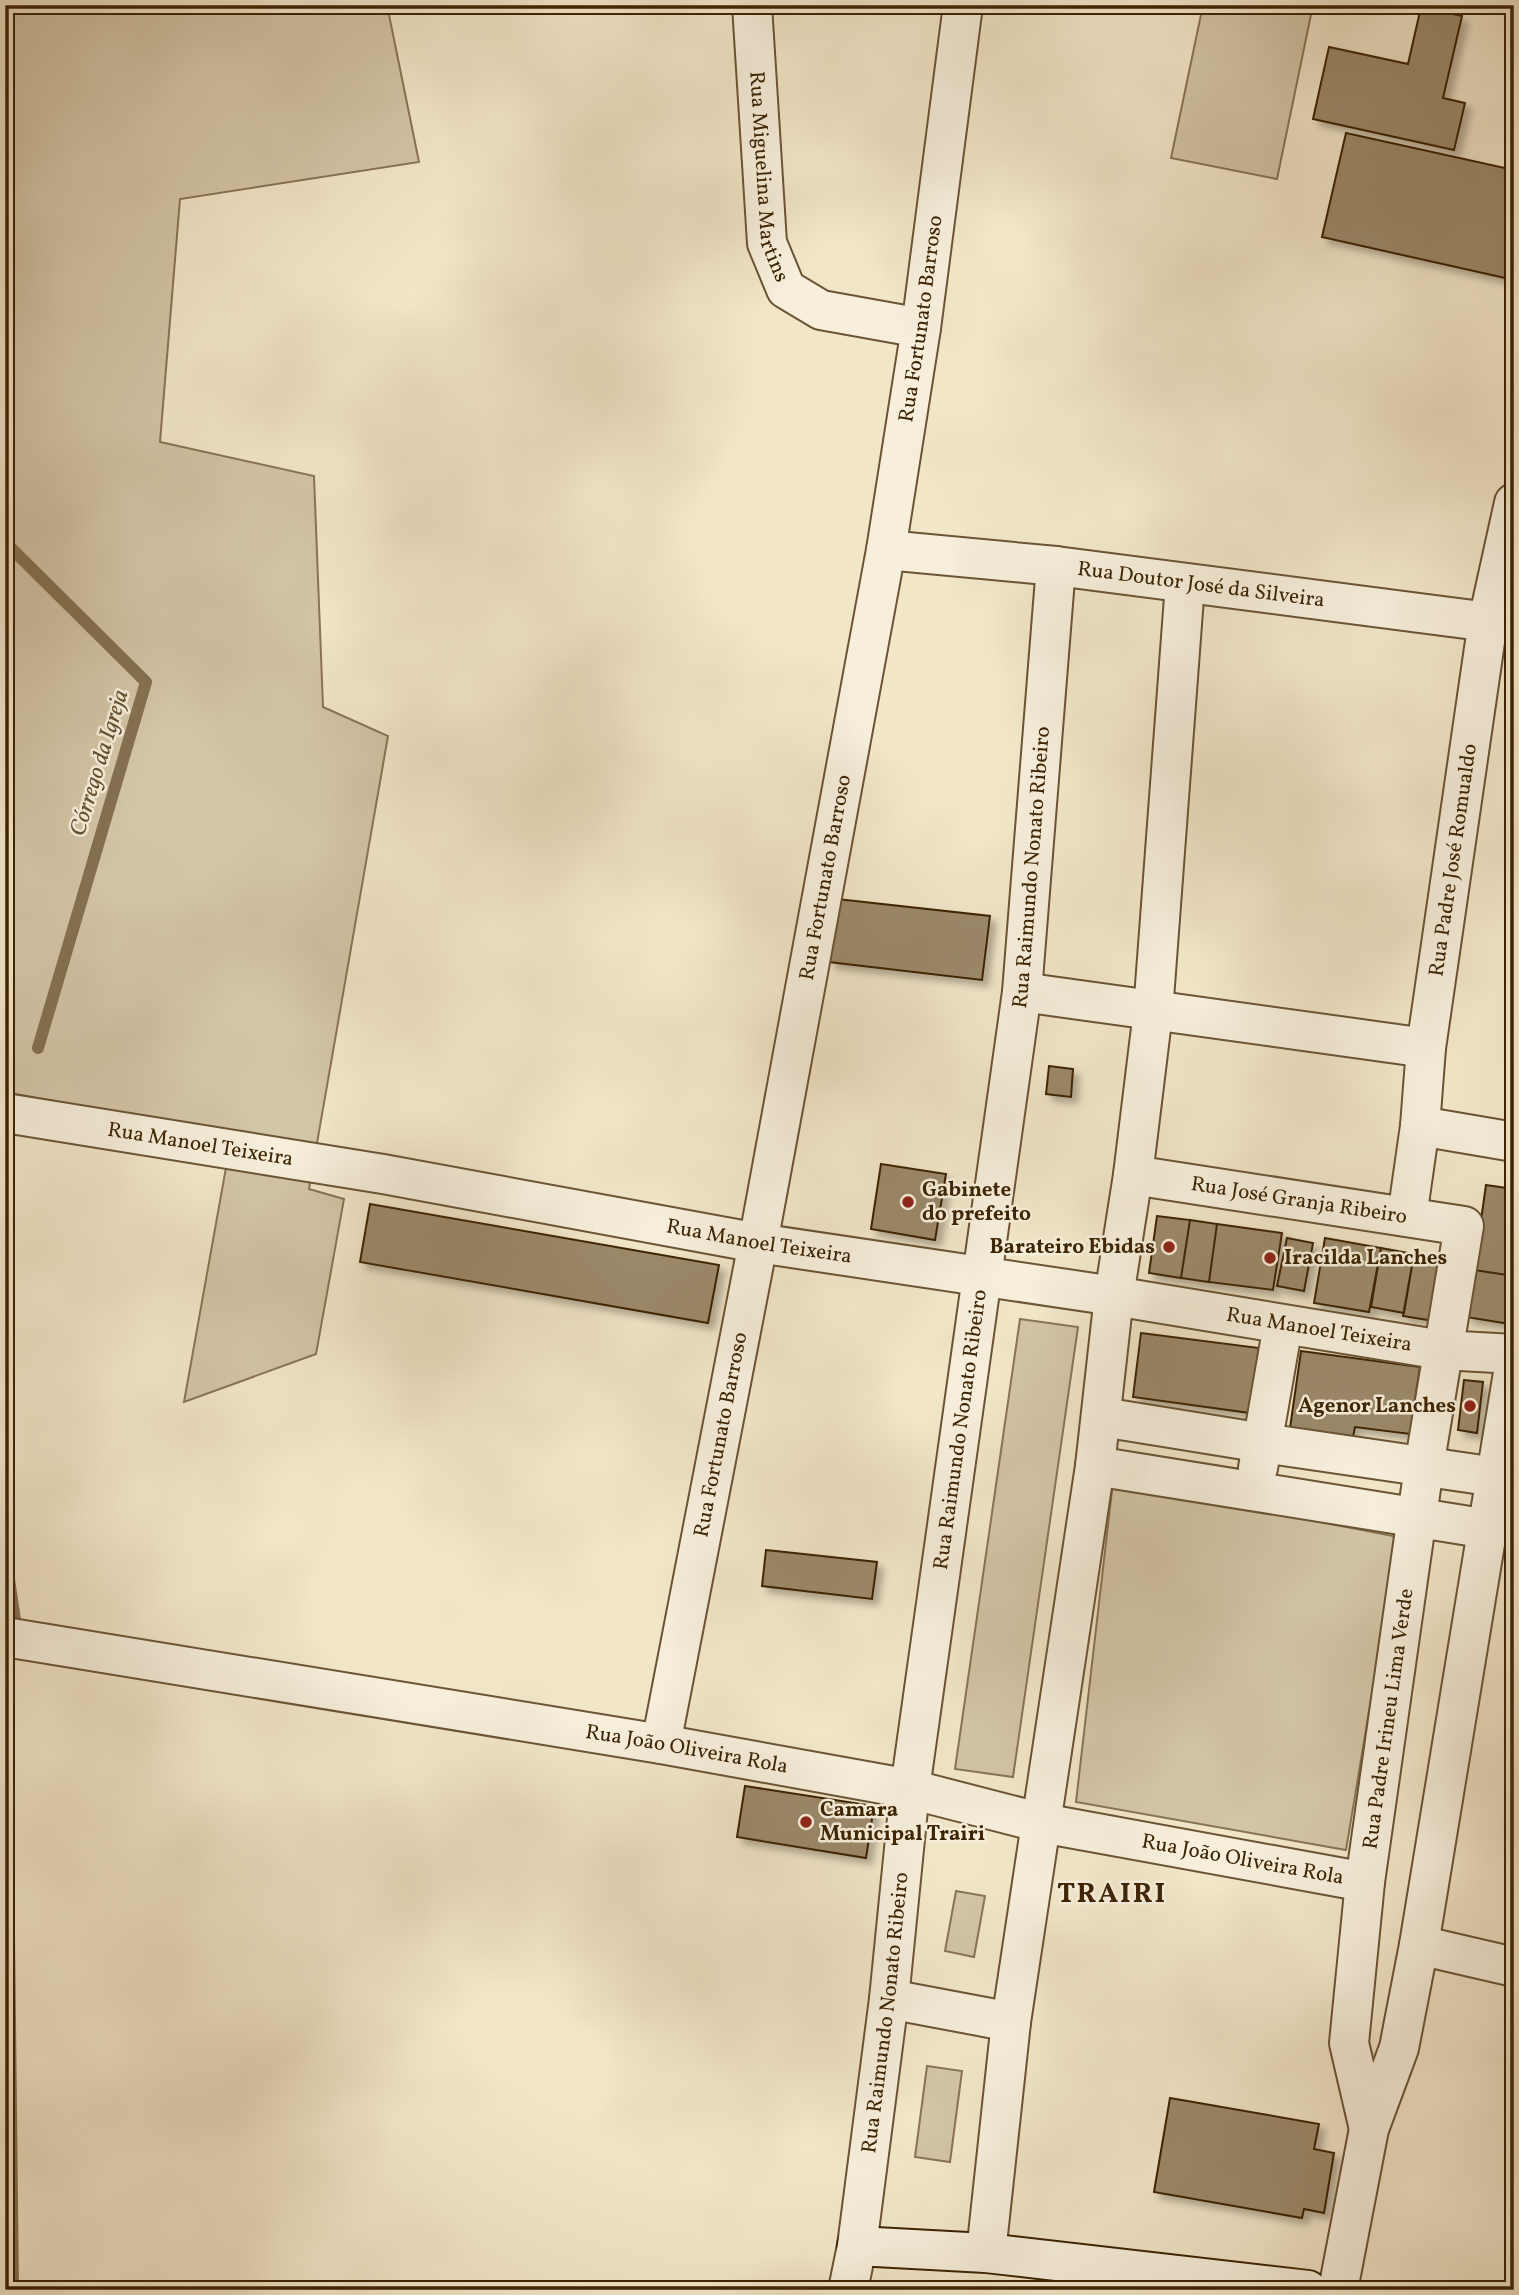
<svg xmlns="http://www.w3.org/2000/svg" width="1519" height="2295" viewBox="0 0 1519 2295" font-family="Vollkorn,serif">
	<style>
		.green { fill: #d3c5a7; stroke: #887455; stroke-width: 2 }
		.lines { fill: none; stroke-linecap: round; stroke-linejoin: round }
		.stream { stroke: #847152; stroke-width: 12 }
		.building { fill: #9b896a; stroke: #3c2403; stroke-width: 2; filter: url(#shadow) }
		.street-casing { stroke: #6a5434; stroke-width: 42 }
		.secondary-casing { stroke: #3c2403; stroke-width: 42 }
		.street { stroke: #f7efdc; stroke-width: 38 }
		.secondary { stroke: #f7efdc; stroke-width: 38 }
		.poi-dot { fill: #8f2418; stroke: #f7efdc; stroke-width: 2.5 }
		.labels { text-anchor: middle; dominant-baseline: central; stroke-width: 5; stroke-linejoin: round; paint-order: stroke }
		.street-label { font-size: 21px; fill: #3c2403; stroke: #f7efdc }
		.poi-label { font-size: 21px; font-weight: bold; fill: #3c2403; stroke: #f7efdc; text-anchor: start }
		.water-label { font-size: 23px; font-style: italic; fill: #665131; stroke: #f7efdc }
		.district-label { font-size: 28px; font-weight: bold; letter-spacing: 2px; fill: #3c2403; stroke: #f7efdc }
	</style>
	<defs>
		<filter id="shadow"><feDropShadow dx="6" dy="6" stdDeviation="3.5" flood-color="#0004"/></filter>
	</defs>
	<rect width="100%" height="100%" fill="#f2e6c9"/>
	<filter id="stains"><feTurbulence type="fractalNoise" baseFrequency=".00286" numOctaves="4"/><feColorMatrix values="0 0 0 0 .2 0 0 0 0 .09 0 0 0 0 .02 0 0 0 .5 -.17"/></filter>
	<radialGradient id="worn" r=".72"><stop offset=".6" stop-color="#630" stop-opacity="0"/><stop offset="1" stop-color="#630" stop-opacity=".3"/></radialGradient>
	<path class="green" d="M5 5H387L419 162 180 199 160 442 314 476 323 707 388 736 309 1189 344 1199 316 1354 184 1402 232 1134 5 1092Z
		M1203 5H1313L1277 179 1171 158Z
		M1020 1319 1078 1327 1013 1777 955 1769Z
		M1113 1482 1398 1537 1346 1850 1076 1802Z
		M956 1891 985 1896 974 1957 945 1951Z
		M927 2066 962 2071 950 2162 915 2157Z"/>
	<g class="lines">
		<path class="stream" d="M5 542 146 682 38 1048
			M5 1552 15 1620
			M6 1666 13 2290"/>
	</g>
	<path class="building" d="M1421 7 1462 16 1443 98 1465 103 1454 150 1313 119 1329 47 1408 64Z
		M1346 133 1514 170V280L1322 237Z
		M837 899 990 916 982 980 829 962Z
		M1049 1066 1073 1069 1071 1097 1046 1094Z
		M881 1164 946 1174 935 1240 871 1229Z
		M1486 1185 1514 1189V1276L1474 1270Z
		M370 1204 719 1265 708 1323 360 1262Z
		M1157 1216 1190 1220 1181 1278 1149 1273Z
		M1190 1220 1217 1224 1209 1282 1181 1278Z
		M1217 1224 1282 1233 1273 1290 1209 1282Z
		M1287 1238 1313 1243 1304 1291 1277 1286Z
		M1325 1238 1381 1248 1369 1312 1314 1303Z
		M1381 1248 1414 1254 1404 1313 1371 1307Z
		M1414 1254 1445 1259 1434 1321 1403 1316Z
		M1474 1270 1514 1276 1510 1324 1466 1317Z
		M1141 1333 1259 1348 1250 1413 1133 1397Z
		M1301 1351 1420 1367 1410 1434 1355 1427 1353 1437 1290 1428Z
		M1464 1380 1483 1382 1477 1433 1458 1430Z
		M766 1550 877 1562 872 1599 762 1586Z
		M745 1786 874 1806 866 1858 737 1837Z
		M1170 2098 1319 2124 1314 2149 1334 2153 1324 2213 1304 2209 1302 2218 1154 2192Z"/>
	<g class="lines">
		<defs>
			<g id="street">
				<path id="s1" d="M752 5 767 243 786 289 821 310 921 328"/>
				<path id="s2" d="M886 550 1056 566 1512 625"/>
				<path d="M1022 992 1426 1048"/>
				<path id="s3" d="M5 1113 383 1174 758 1243 1114 1296 1442 1350 1514 1354"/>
				<path d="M1420 1126 1514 1142"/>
				<path id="s4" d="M1133 1175 1464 1226 1424 1467 1365 1882 1349 2043 1369 2129"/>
				<path id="s5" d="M1407 1217 1420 1126 1426 1048 1488 621 1514 503"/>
				<path d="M1102 1417 1263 1443 1496 1477"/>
				<path d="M1095 1466 1488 1529"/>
				<path d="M1258 1468 1283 1325"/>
				<path id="s6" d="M5 1637 661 1744 910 1789 1042 1823 1365 1882"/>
				<path id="s7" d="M661 1744 758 1243 886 550 921 328 963 5"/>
				<path d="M1419 1945 1514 1967"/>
				<path d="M889 1999 1011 2022"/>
				<path d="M986 2253 1011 2022 1095 1466 1114 1296 1133 1175 1153 1012 1185 584"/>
				<path id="s8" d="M848 2290 857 2246 889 1999 910 1789 1022 992 1056 566"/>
				<path d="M1338 2290 1369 2129 1399 2048 1419 1945 1514 1367"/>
			</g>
			<path id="secondary" d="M857 2246 986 2253 1308 2290"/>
		</defs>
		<use href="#street" class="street-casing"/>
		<use href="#secondary" class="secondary-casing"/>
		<use href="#street" class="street"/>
		<use href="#secondary" class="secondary"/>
	</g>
	<g class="poi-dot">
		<circle cx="908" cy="1202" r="7"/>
		<circle cx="1169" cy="1247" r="7"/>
		<circle cx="1270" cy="1258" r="7"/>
		<circle cx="1470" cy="1406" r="7"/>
		<circle cx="806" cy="1822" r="7"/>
	</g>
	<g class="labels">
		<g class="street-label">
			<text stroke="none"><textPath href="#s1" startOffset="173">Rua Miguelina Martins</textPath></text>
			<text stroke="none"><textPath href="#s7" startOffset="1449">Rua Fortunato Barroso</textPath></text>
			<text stroke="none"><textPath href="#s2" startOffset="317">Rua Doutor José da Silveira</textPath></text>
			<text stroke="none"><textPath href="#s5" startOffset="360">Rua Padre José Romualdo</textPath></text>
			<text stroke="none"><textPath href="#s8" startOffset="1435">Rua Raimundo Nonato Ribeiro</textPath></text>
			<text stroke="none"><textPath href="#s7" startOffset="882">Rua Fortunato Barroso</textPath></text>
			<text stroke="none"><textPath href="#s3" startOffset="198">Rua Manoel Teixeira</textPath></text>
			<text stroke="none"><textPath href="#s4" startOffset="168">Rua José Granja Ribeiro</textPath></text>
			<text stroke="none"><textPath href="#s3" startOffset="765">Rua Manoel Teixeira</textPath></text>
			<text stroke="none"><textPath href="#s3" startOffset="1332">Rua Manoel Teixeira</textPath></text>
			<text stroke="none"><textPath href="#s8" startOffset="868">Rua Raimundo Nonato Ribeiro</textPath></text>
			<text stroke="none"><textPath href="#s7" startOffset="315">Rua Fortunato Barroso</textPath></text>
			<text transform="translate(1389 1719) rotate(-82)">Rua Padre Irineu Lima Verde</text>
			<text stroke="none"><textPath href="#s6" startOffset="691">Rua João Oliveira Rola</textPath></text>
			<text stroke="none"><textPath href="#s6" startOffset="1258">Rua João Oliveira Rola</textPath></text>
			<text stroke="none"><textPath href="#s8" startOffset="280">Rua Raimundo Nonato Ribeiro</textPath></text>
		</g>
		<g class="poi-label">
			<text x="922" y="1190">Gabinete<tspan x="922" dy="24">do prefeito</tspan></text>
			<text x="1155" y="1247" text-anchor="end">Barateiro Ebidas</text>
			<text x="1284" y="1258">Iracilda Lanches</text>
			<text x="1456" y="1406" text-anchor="end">Agenor Lanches</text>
			<text x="820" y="1810">Camara<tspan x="820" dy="24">Municipal Trairi</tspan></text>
		</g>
		<g class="water-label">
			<text transform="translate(100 763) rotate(-73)">Córrego da Igreja</text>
		</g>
		<g class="district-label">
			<text x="1112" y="1894">TRAIRI</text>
		</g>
	</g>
	<rect width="1519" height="2295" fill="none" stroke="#f2e6c9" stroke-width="28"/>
	<rect x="7" y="7" width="1505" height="2281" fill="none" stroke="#3c2403" stroke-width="3.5"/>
	<rect x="14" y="14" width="1491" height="2267" fill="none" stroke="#3c2403" stroke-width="2"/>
	<rect width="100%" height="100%" filter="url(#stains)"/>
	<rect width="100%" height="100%" fill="url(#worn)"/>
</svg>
